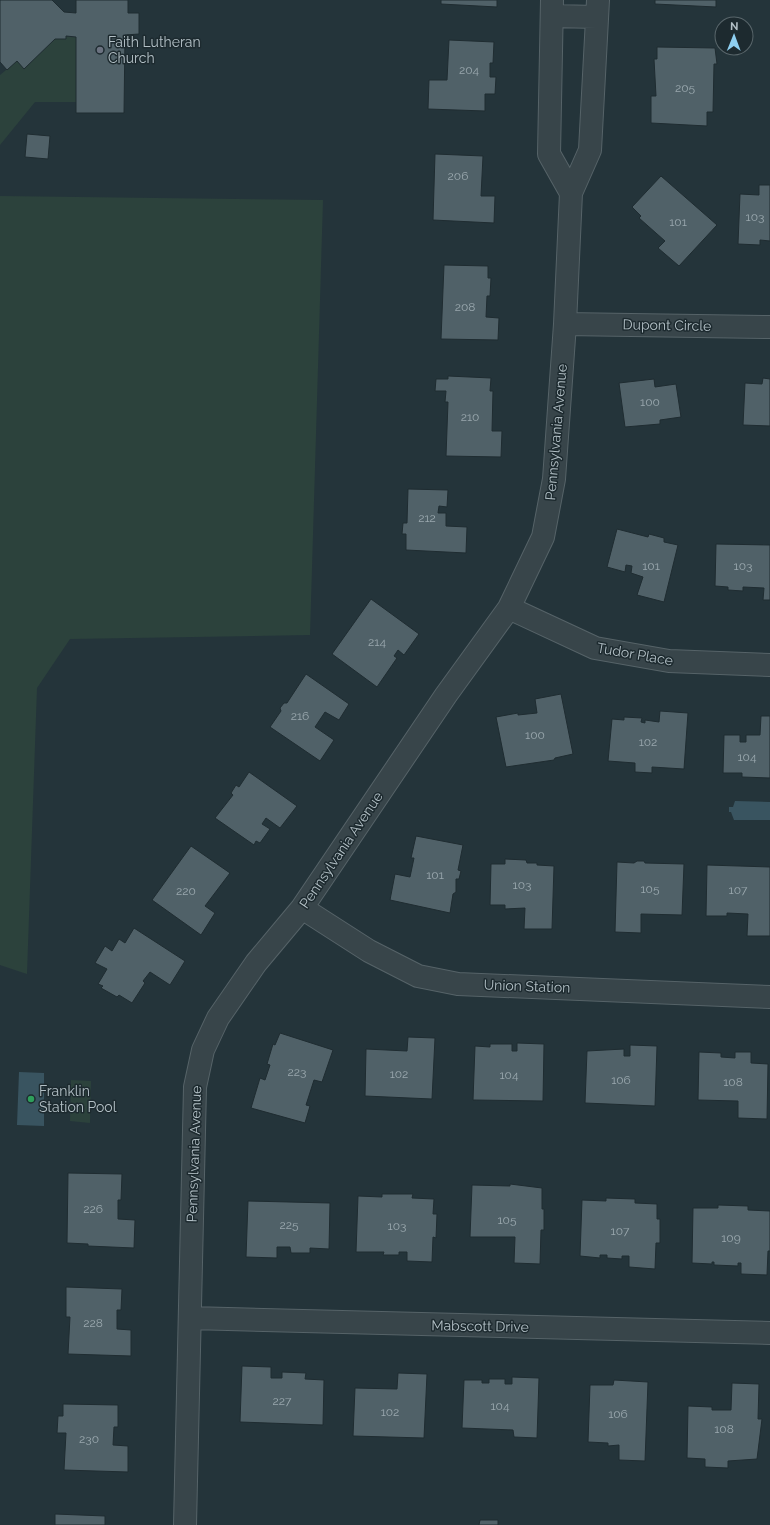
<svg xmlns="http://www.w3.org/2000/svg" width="770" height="1525" viewBox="0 0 770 1525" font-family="Raleway,sans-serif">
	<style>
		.green { fill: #2c423c }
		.water { fill: #395460 }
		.building { fill: #506168; stroke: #1f2c31 }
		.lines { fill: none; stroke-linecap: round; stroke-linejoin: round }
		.minor-casing { stroke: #566368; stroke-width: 24 }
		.minor { stroke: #38454a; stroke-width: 22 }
		.worship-dot { fill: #6b7280; stroke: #1d2a2f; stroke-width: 1.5 }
		.leisure-dot { fill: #2e9e5b; stroke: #1d2a2f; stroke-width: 1.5 }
		.labels { text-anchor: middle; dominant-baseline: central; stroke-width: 3; stroke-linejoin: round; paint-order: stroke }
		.number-label { font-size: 12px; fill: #9aa8ae }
		.poi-label { font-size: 14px; fill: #b3c0c6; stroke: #1d2a2f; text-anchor: start }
		.street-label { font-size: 14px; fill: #b3c0c6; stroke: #1d2a2f }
	</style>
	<rect width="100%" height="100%" fill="#24343a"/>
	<path class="green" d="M66 36 76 37V102H35L0 145V75L17 61 24 68 55 39H65Z
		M0 196 323 200 310 635 70 639 37 688 27 974 0 965Z
		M71 1080 91 1081 90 1123 70 1121Z"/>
	<path class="water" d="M735 801 770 802V820H734L731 812H729V807H733Z
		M19 1072 44 1073V1126L17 1125Z"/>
	<path class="building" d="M0 0H52L64 12 76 13V0H128V13H139V34L125 35 124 113H76V37L66 36V39H55L24 69 17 61 7 70 0 62Z
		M441 0H497V7L441 4Z
		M655 0H716V7L655 4Z
		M449 40 494 42 493 63H490V77H496L495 94H485V111L428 109 429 80H447Z
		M657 47 715 48 717 64H714L713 112H707V126L651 123V96H656L654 59H657Z
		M27 134 50 136 48 159 25 157Z
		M435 154 483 156 481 196H495L494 223 433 220Z
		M661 176 717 225 679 266 658 248 665 241 639 218 641 216 632 207Z
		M759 185H770V241L760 240V245L738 244 740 194 759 195Z
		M444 265 488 266V278H491L490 296H487L486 317 499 318 498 340 441 339Z
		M448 376 491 378 490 391H493L492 431H502L501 457 446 456 448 402H445L446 391H435L436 379H448Z
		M763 378 770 379V426L743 425 745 383 762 384Z
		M654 379 655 387 676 384 681 417 660 420V424L625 427 619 383Z
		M408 489 448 490 447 507 439 506 438 513H446V526L467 527 466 553 406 550V534H402L403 523H407Z
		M617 529 648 537 649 534 664 538V542L678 545 664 602 637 595 643 577 631 573 632 566 626 565 625 572 607 567Z
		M716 544 770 545V600H763L764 588 743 587V591L728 590V587L715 586Z
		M371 599 419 634 404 655 398 650 394 656 397 658 377 687 332 654Z
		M306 674 349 704 339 720 325 712 315 727 334 740 320 761 270 727 281 711 280 708 284 703H287Z
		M561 694 573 754 555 758 554 760 506 767 496 717 518 713V715L537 713 535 699Z
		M660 711 688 713 684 769 652 767V773L635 772V763L608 761 612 719 624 720V717L642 718 641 722 645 723V720L659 722Z
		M761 716H770V778L742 777V773H723L724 735H740V742H746V735H760Z
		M249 772 297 806 280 828 266 818 262 824 270 829 260 843 256 841 254 845 215 818 233 795 231 793 236 785 239 787Z
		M416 836 463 845 458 870 461 871 459 879H456V892L453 894 450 913 390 900 395 874 410 877 414 858H411Z
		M191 846 230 873 205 906 215 913 201 935 152 900Z
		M505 859 526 860 527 863H537V865L554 866 552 929H524L525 908 505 909V905H490L491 864H505Z
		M637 861H644L645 863 684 864 682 915 641 914V933L615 932 617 862 634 863Z
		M707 865 770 867V936H747L748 914 727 913V916H706Z
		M134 928 185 961 170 985 150 972 143 981 145 983 132 1003 119 995 117 997 101 988 103 986 98 984 107 969 95 963 105 946 112 951 119 939 125 943Z
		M280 1033 333 1050 322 1082 314 1080 306 1105 310 1106 305 1123 251 1108 260 1078 265 1080 270 1065 267 1064 273 1044 275 1045Z
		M408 1037 435 1038 432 1099 365 1096 366 1049 407 1051Z
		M517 1043 544 1044 543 1101 473 1100 475 1046 490 1047V1044H512V1051H517Z
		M630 1045 657 1046 655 1106 585 1103 587 1051 624 1049V1056H630Z
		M699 1052 721 1053V1057L735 1058V1052H751V1063L768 1064 767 1119 738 1118V1101L698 1100Z
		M68 1173 122 1174 121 1200H118V1219L135 1220 134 1248 88 1246V1244L67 1243Z
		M510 1184 542 1188V1209H544V1230H541L540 1264 514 1263 515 1237H470L472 1185 510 1186Z
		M382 1194H413L412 1198 434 1199 433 1214H437L436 1238 433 1237 432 1262 407 1261V1252H399V1255H383L384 1252H356L358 1196 382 1197Z
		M606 1198 635 1199V1203L657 1204V1219H660V1243H656L655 1269 629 1267V1256H622V1259L607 1258V1255H600V1258L580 1256 582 1200 606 1201Z
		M248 1201 330 1203 329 1249 310 1248V1253H291L290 1247H277V1258L246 1257Z
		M718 1205 748 1206V1210L770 1211V1251H768L767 1275 741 1274V1263H738V1266L714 1265V1262H712V1264L692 1263 693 1208H718Z
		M66 1287 122 1289 121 1310H117V1329L131 1330V1356L68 1354 70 1317H66Z
		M242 1366 271 1367V1378H282V1372L306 1373 305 1379 324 1380 323 1425 240 1422Z
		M398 1373 427 1374 424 1438 353 1436 355 1388 397 1389Z
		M512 1377 539 1378 537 1438 514 1437 513 1430 462 1428 464 1380H482V1383H489V1379H505V1384H512Z
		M614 1380 648 1382 645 1461 619 1460V1445L608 1446V1443L588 1442 590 1385H613Z
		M732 1383 759 1384 758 1419H762L757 1459 728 1461V1468L705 1467V1459L687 1458 688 1406 712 1407V1410H731Z
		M63 1404 118 1405V1427H114L113 1445 128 1446V1472L64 1470 66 1433H57L58 1416H63Z
		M55 1514 105 1516V1525H55Z
		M480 1520H498V1525H479Z"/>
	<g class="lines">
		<defs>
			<path id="minor" d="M552 0 549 154 571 193
				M552 16 597 17
				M565 324 770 327
				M509 608 595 648 669 661 770 665
				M302 908 369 951 418 976 458 984 770 997
				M190 1318 770 1333
				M185 1525 195 1087 203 1050 218 1018 256 963 302 908 446 695 509 608 543 537 554 479 565 324 571 193 590 150 598 0"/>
		</defs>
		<use href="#minor" class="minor-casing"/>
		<use href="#minor" class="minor"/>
	</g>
	<circle class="worship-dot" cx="100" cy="50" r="4"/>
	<circle class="leisure-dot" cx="31" cy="1099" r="4"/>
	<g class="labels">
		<g class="number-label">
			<text x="469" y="70">204</text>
			<text x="685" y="88">205</text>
			<text x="458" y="176">206</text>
			<text x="755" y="217">103</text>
			<text x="678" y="222">101</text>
			<text x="465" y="307">208</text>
			<text x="650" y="402">100</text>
			<text x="470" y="417">210</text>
			<text x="427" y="518">212</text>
			<text x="651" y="566">101</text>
			<text x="743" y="566">103</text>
			<text x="377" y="642">214</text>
			<text x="300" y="716">216</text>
			<text x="535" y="735">100</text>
			<text x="648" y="742">102</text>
			<text x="747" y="757">104</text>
			<text x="435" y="875">101</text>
			<text x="522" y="885">103</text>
			<text x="650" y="889">105</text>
			<text x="738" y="890">107</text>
			<text x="186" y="891">220</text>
			<text x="297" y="1072">223</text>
			<text x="399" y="1074">102</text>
			<text x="509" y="1075">104</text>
			<text x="621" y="1080">106</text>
			<text x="733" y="1082">108</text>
			<text x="93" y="1209">226</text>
			<text x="507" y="1220">105</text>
			<text x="289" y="1225">225</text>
			<text x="397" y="1226">103</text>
			<text x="620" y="1231">107</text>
			<text x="731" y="1238">109</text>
			<text x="93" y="1323">228</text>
			<text x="282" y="1401">227</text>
			<text x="500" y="1406">104</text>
			<text x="390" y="1412">102</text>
			<text x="618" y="1414">106</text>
			<text x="724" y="1429">108</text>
			<text x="89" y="1439">230</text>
		</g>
		<g class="poi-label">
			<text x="108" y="42">Faith Lutheran<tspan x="108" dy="16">Church</tspan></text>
			<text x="39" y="1091">Franklin<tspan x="39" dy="16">Station Pool</tspan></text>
		</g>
		<g class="street-label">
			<text transform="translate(667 325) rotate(1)">Dupont Circle</text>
			<text transform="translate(556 432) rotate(-85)">Pennsylvania Avenue</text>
			<text transform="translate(635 654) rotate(10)">Tudor Place</text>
			<text transform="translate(341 850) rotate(-56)">Pennsylvania Avenue</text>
			<text transform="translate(527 986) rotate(2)">Union Station</text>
			<text transform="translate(194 1154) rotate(-88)">Pennsylvania Avenue</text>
			<text transform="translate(480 1326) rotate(1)">Mabscott Drive</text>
		</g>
	</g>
	<g transform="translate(734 36) rotate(1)"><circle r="19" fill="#1d2a2f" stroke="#59666b"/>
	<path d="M0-3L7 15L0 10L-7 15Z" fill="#8ecff0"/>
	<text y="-6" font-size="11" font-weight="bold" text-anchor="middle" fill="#b3c0c6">N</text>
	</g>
</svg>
